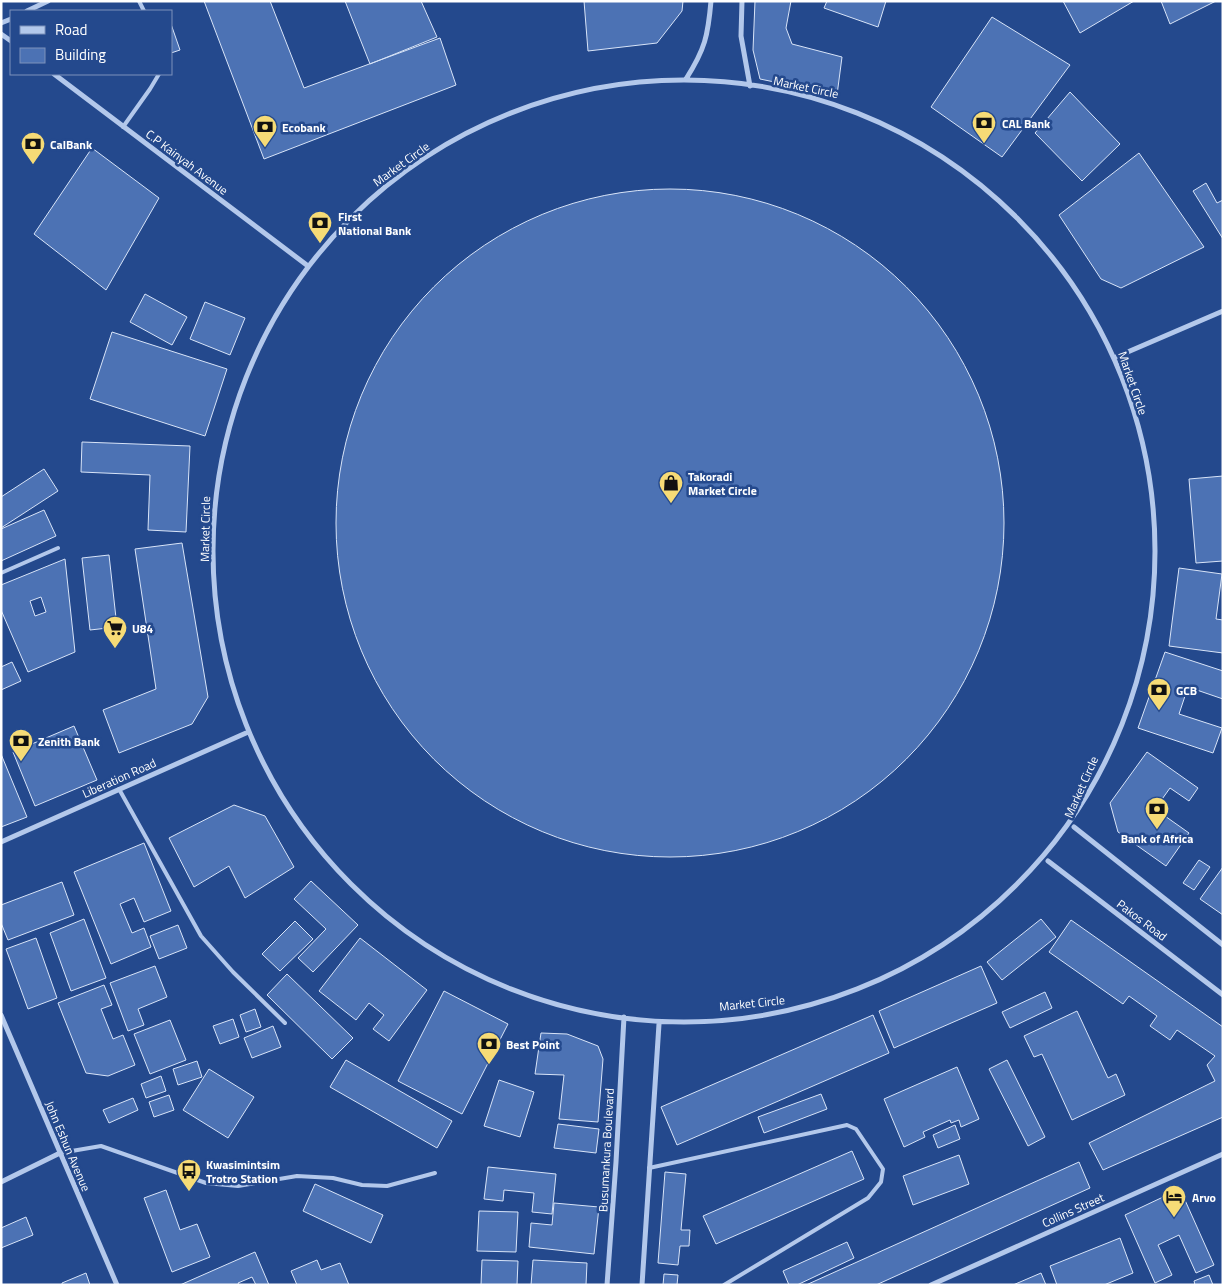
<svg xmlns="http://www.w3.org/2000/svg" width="1224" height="1286" viewBox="0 0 1224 1286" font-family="'Titillium Web',sans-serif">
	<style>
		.building { fill: #4c72b4; stroke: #d8e4f8; fill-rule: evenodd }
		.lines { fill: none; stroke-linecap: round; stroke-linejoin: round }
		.service { stroke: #b3c8eb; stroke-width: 4 }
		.minor { stroke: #b3c8eb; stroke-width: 5 }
		.labels { text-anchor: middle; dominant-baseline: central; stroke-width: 5; stroke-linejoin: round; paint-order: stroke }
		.street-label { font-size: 12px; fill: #fff; stroke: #24498d }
		.poi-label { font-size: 12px; font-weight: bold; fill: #fff; stroke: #24498d; text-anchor: start }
	</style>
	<rect width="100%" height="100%" fill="#24498d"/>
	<path class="building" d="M204 1H270L304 88 440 38 456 85 264 159Z
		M345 1H421L437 37 370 64Z
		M584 1H683L682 11 657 43 588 51Z
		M755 1H791L786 28 792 44 842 57 837 95 760 79 753 50Z
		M827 1H886L878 27 824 8Z
		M1063 1H1134L1080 33Z
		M1161 1H1216L1170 24Z
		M992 17 1070 65 1002 157 931 107Z
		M171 24 180 50 171 53Z
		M1070 92 1120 144 1082 181 1035 133Z
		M92 148 159 198 106 290 34 234Z
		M1139 153 1204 247 1121 288 1101 279 1059 215Z
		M1206 183 1217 203 1223 200V239L1193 191Z
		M336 523a334 334 0 1 1 668 0a334 334 0 1 1-668 0Z
		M145 294 187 317 172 345 130 322Z
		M205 302 245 318 230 355 190 339Z
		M112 332 227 369 205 436 90 399Z
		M82 442 190 446 186 532 148 530 150 475 81 472Z
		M44 469 58 491 1 528V497Z
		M1223 476V561L1196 563 1189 479Z
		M44 510 56 536 1 561V529Z
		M182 543 208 697 192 724 119 753 103 710 156 689 135 549Z
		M109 555 117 627 90 630 82 558Z
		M65 559 75 652 28 672 1 610V585ZM41 597 46 612 35 616 30 601Z
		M1179 568 1222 574 1216 619 1223 620V653L1169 646Z
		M1165 652 1223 671V699L1188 687 1179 714 1222 728 1213 753 1138 728Z
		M12 662 21 681 1 690V667Z
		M74 726 97 780 35 806 13 752Z
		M1147 752 1198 788 1189 801 1170 788 1155 809 1189 833 1166 866 1118 832 1110 803Z
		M1 754 27 817 1 827Z
		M234 805 265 816 294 867 245 898 229 866 194 887 169 838Z
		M144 843 171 911 144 922 134 898 120 904 132 933 144 928 151 947 111 964 74 872Z
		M1199 860 1210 867 1194 890 1183 883Z
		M1223 867V915L1200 899Z
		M311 881 358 925 313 972 298 958 326 929 294 899Z
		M62 882 74 915 8 940 1 923V905Z
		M84 919 106 978 71 991 50 933Z
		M1041 919 1056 937 1002 980 987 962Z
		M1071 920 1223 1027V1117L1103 1170 1089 1143 1215 1081 1207 1065 1215 1056 1177 1030 1170 1040 1150 1026 1157 1016 1129 996 1123 1004 1049 952Z
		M295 921 313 939 280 971 262 954Z
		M178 925 187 948 159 959 150 936Z
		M36 938 57 998 28 1009 6 949Z
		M360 938 427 990 389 1041 373 1029 384 1015 369 1003 356 1020 319 991Z
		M155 966 167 997 138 1009 144 1025 128 1031 110 983Z
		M981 966 997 1003 894 1048 879 1011Z
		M287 974 353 1038 332 1059 267 995Z
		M104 985 112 1005 101 1009 113 1039 123 1035 135 1065 108 1076 86 1073 58 1003Z
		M444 991 508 1024 462 1114 398 1081Z
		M1045 992 1052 1008 1010 1028 1002 1012Z
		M255 1009 261 1027 246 1032 240 1015Z
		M1077 1011 1108 1078 1116 1074 1125 1095 1072 1120 1042 1054 1034 1057 1024 1036Z
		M873 1015 889 1053 677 1145 661 1107Z
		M233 1019 239 1037 220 1044 213 1026Z
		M170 1020 186 1060 150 1074 134 1034Z
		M273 1026 281 1047 252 1058 244 1038Z
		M541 1033 567 1034 598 1046 603 1059 598 1122 559 1119 564 1075 535 1074Z
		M346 1060 452 1121 437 1148 330 1087Z
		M1007 1060 1045 1137 1028 1146 989 1069Z
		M197 1061 202 1077 178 1085 173 1069Z
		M957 1067 979 1119 961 1127 959 1120 951 1123 950 1120 923 1132 925 1137 904 1147 884 1099Z
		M209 1069 254 1097 228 1138 183 1110Z
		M161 1076 166 1091 146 1098 141 1084Z
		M499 1080 534 1092 520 1137 484 1126Z
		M821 1094 827 1109 764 1133 758 1117Z
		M169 1095 174 1110 154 1117 149 1102Z
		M133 1098 138 1110 109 1123 103 1110Z
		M558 1124 599 1129 596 1153 554 1148Z
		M955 1125 960 1139 938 1148 933 1135Z
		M852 1151 864 1179 716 1244 703 1216Z
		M959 1155 969 1184 913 1205 903 1176Z
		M1079 1162 1090 1188 876 1285H806Z
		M488 1167 556 1174 552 1214 532 1212 534 1193 504 1190 503 1201 484 1199Z
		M665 1172 686 1174 681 1230H690L689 1246H680L678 1265 658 1263Z
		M315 1184 383 1215 371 1243 303 1211Z
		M1180 1189 1214 1265 1196 1273 1179 1235 1158 1245 1172 1275 1155 1283 1125 1215Z
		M166 1190 180 1230 197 1224 210 1257 172 1272 144 1198Z
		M554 1203 599 1207 594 1254 529 1247 531 1223 552 1225Z
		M479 1211 518 1212 516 1252 477 1251Z
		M26 1217 33 1235 1 1248V1228Z
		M1120 1238 1133 1273 1104 1285H1057L1050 1266Z
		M847 1242 854 1258 797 1285H789L783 1271Z
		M255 1252 269 1285H256L252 1277 238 1283 239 1285H180Z
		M317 1260 321 1270 340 1263 349 1285H297L291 1271Z
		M482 1260 518 1261 517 1285H481Z
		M533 1260 587 1263 586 1285H531Z
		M86 1273 90 1285H62V1283Z
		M1041 1273 1046 1285H1013Z
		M664 1274 678 1275 677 1285H663Z
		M1209 1275 1213 1285H1195L1194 1281Z"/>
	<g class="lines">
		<path class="service" d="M139 1 144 11
			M123 127 150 89 159 74
			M1 573 58 548
			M119 789 201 936 233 972 285 1023
			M60 1153 101 1146 206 1183 238 1186 297 1176 333 1178 362 1185 387 1186 435 1173
			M649 1168 847 1125 856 1129 883 1169 881 1182 868 1198 724 1285"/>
		<path class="minor" d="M742 1 741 36 750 86
			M27 11 48 1
			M1 23 11 19
			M1 34 11 41
			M54 74 308 266
			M686 79C705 49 708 36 711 1
			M213 551a471 471 0 1 1 942 0a471 471 0 1 1-942 0Z
			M1116 357 1223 311
			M1074 827 1223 945
			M1 842 246 733
			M1048 861 1223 995
			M1 1015 117 1285
			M1 1182 60 1153
			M607 1285 616 1162 624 1017
			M642 1285 659 1024
			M931 1285 1223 1154"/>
	</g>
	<defs>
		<symbol id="bank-pin" viewBox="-11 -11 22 30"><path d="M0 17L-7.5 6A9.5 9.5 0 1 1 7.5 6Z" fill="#f6db76" stroke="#24498d"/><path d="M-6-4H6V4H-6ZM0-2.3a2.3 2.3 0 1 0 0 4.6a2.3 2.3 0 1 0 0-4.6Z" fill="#111"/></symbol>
		<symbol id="shop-pin" viewBox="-11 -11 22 30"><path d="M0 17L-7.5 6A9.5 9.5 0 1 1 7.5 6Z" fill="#f6db76" stroke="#24498d"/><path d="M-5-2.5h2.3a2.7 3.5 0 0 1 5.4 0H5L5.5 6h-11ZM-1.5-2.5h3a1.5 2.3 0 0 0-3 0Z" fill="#111"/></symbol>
		<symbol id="supermarket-pin" viewBox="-11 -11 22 30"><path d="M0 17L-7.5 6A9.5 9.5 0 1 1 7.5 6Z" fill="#f6db76" stroke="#24498d"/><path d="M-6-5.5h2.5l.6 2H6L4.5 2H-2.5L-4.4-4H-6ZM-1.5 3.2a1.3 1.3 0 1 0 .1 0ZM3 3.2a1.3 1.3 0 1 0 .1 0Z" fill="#111"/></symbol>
		<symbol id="bus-pin" viewBox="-11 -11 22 30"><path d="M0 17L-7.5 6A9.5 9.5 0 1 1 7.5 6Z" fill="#f6db76" stroke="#24498d"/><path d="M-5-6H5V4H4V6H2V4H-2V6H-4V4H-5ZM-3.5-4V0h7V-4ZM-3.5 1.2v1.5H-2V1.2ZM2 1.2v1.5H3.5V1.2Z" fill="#111"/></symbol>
		<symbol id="hotel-pin" viewBox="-11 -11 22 30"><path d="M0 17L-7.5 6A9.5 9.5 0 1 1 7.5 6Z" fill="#f6db76" stroke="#24498d"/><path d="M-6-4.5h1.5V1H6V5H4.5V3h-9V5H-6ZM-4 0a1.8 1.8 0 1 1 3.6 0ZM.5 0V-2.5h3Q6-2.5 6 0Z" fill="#111"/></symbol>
	</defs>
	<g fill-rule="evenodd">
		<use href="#bank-pin" x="970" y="109" width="28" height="38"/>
		<use href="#bank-pin" x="251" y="113" width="28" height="38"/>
		<use href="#bank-pin" x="19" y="130" width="28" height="38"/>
		<use href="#bank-pin" x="306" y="209" width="28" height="38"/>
		<use href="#shop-pin" x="657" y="469" width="28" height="38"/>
		<use href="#supermarket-pin" x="101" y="614" width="28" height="38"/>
		<use href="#bank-pin" x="1145" y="676" width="28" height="38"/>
		<use href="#bank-pin" x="7" y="727" width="28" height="38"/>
		<use href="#bank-pin" x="1143" y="795" width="28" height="38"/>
		<use href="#bank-pin" x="475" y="1030" width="28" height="38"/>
		<use href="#bus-pin" x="175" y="1157" width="28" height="38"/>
		<use href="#hotel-pin" x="1160" y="1183" width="28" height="38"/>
	</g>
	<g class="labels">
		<g class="street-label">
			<text transform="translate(806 87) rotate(12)">Market Circle</text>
			<text transform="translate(187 162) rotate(37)">C.P Kainyah Avenue</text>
			<text transform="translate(401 164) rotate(-36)">Market Circle</text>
			<text transform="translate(1133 383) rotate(71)">Market Circle</text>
			<text transform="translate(205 529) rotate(-89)">Market Circle</text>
			<text transform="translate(119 778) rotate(-24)">Liberation Road</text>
			<text transform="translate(1081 787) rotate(-66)">Market Circle</text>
			<text transform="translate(1142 920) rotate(37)">Pakos Road</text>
			<text transform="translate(752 1003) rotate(-6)">Market Circle</text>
			<text transform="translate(68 1146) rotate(67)">John Eshun Avenue</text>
			<text transform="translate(606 1150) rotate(-87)">Busumankura Boulevard</text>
			<text transform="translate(1073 1210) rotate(-24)">Collins Street</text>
		</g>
		<g class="poi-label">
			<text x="1002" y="123">CAL Bank</text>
			<text x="282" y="127">Ecobank</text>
			<text x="50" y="144">CalBank</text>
			<text x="338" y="216">First<tspan x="338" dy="14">National Bank</tspan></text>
			<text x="688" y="476">Takoradi<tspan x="688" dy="14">Market Circle</tspan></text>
			<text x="132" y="628">U84</text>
			<text x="1176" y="690">GCB</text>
			<text x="38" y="741">Zenith Bank</text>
			<text x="1157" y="838" text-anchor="middle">Bank of Africa</text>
			<text x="506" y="1044">Best Point</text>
			<text x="206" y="1164">Kwasimintsim<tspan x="206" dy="14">Trotro Station</tspan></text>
			<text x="1192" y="1197">Arvo</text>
		</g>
	</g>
	<rect width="1224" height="1286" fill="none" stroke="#ffffff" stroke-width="5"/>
	<rect x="10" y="10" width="162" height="65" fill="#24498d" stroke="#7c92bb"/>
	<rect x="20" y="26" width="25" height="8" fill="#b3c8eb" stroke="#7c92bb"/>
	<text x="55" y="35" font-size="15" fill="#ffffff">Road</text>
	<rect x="20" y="48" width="25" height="15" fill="#4c72b4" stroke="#7c92bb"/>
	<text x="55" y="60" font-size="15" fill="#ffffff">Building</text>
</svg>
